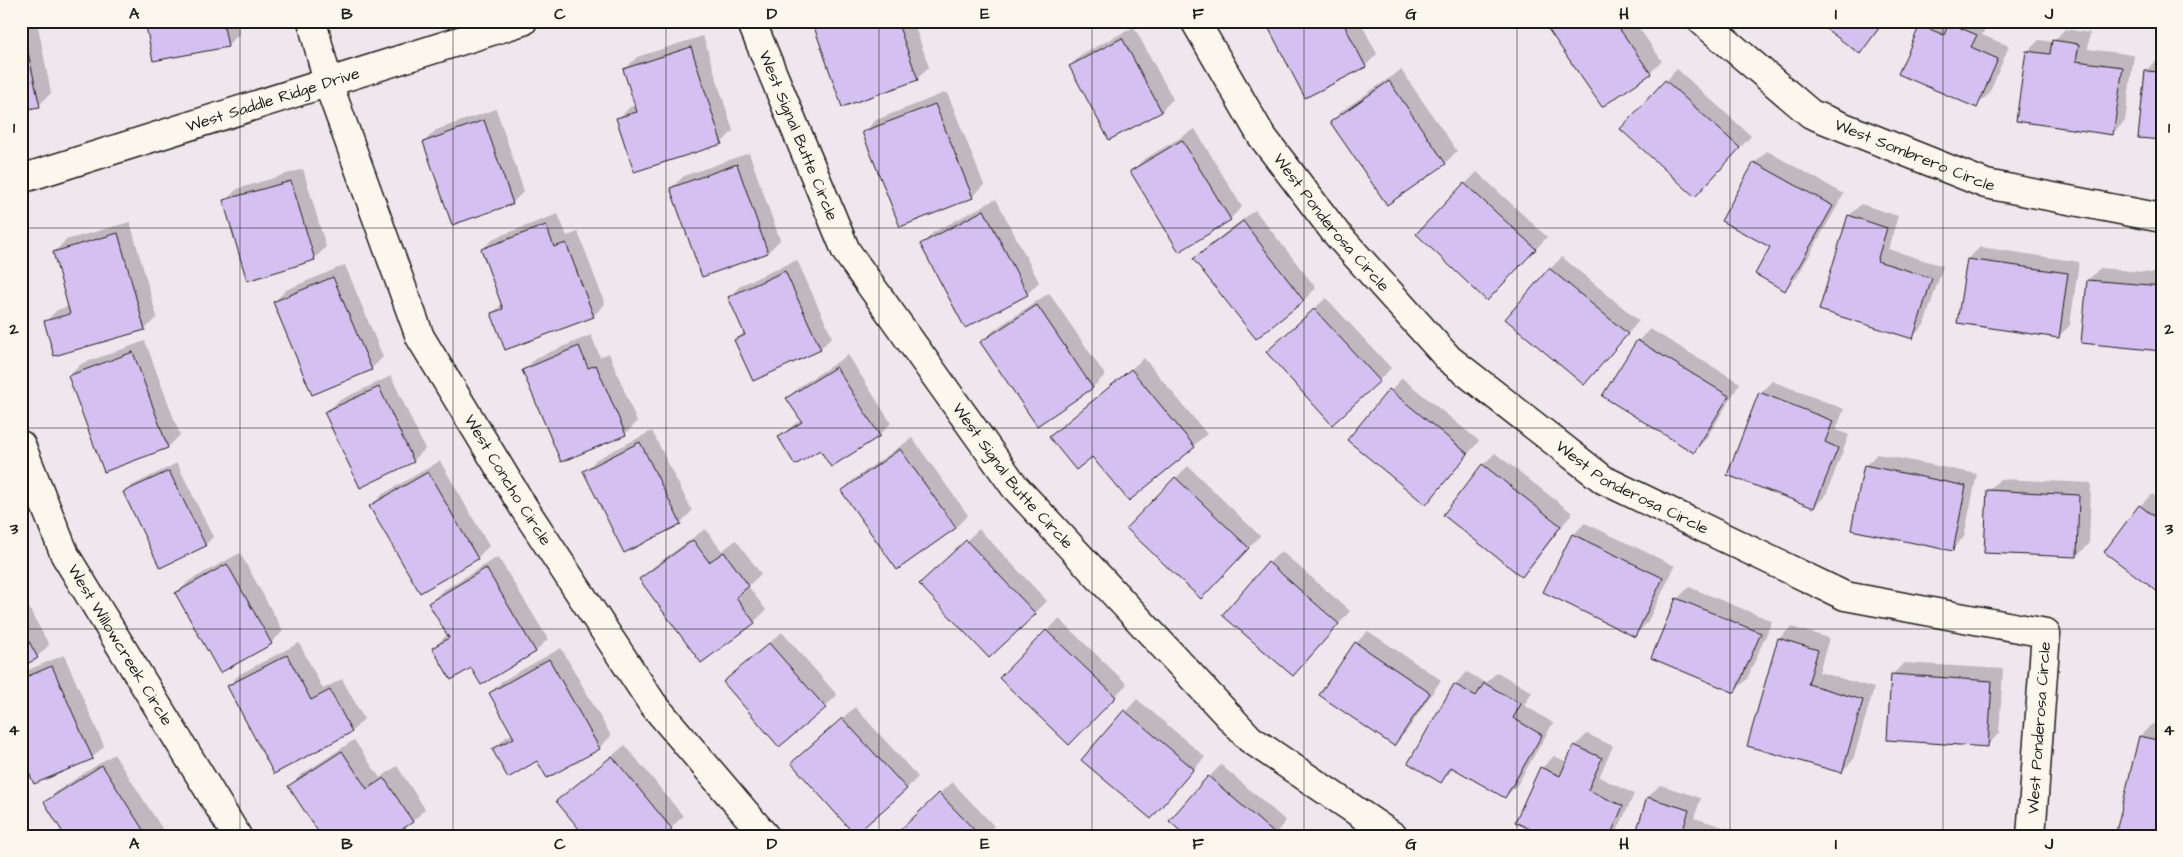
<svg xmlns="http://www.w3.org/2000/svg" width="2183" height="857" viewBox="0 0 2183 857" font-family="'Architects Daughter',sans-serif">
	<style>
		.shadow { fill: #0003 }
		.building { fill: #d6c0f1; stroke: #1c1c1c }
		.lines { fill: none; stroke-linecap: round; stroke-linejoin: round }
		.street-casing { stroke: #1c1c1c; stroke-width: 31 }
		.street { stroke: #fbf7ec; stroke-width: 28 }
		.grid { fill: none; stroke: #1c1c1c; stroke-width: 1; stroke-opacity: 0.55 }
		.labels { text-anchor: middle; dominant-baseline: central; stroke-width: 4.5; stroke-linejoin: round; paint-order: stroke }
		.street-label { font-size: 16px; fill: #1c1c1c; stroke: #fbf7ec }
		.neatline { fill: none; stroke: #1c1c1c; stroke-width: 2 }
		.grid-label { font-size: 16px; text-anchor: middle; font-weight: bold; fill: #1c1c1c }
	</style>
	<rect width="100%" height="100%" fill="#f0e6ee"/>
	<filter id="ink" filterUnits="userSpaceOnUse"><feTurbulence type="fractalNoise" baseFrequency=".02" numOctaves="2"/><feDisplacementMap in="SourceGraphic" scale="10" xChannelSelector="R" yChannelSelector="G"/><feConvolveMatrix kernelMatrix="1 2 1 2 8 2 1 2 1" color-interpolation-filters="sRGB"/></filter>
	<g filter="url(#ink)">
		<path class="shadow" d="M21 21H37L51 93 39 105 21 109Z
			M146 21H237L240 33 228 45 154 60Z
			M813 21H913L929 67 917 79Z
			M1266 21H1360L1377 54 1365 66Z
			M1553 21H1634L1662 61 1650 73Z
			M1817 21H1886L1860 52Z
			M1925 21H1985L1988 22 1982 35 2009 46 1989 94 1976 106 1921 25Z
			M1134 27 1173 99 1161 111 1070 66 1082 54Z
			M2065 29 2090 33 2088 49 2134 55 2125 121 2113 133 2027 52 2039 40 2053 42Z
			M703 36 733 131 721 143 618 119 630 107 636 105 625 69 637 57Z
			M2158 59 2162 60V139L2146 71Z
			M1677 69 1751 136 1707 184 1666 81Z
			M1401 70 1457 151 1445 163 1331 122 1343 110Z
			M947 92 984 185 972 197 864 132 876 120Z
			M496 109 524 191 512 203 424 142 436 130Z
			M1195 129 1242 207 1230 219 1179 250 1131 172 1143 160Z
			M1767 151 1844 194 1797 277 1785 289 1771 247 1755 163Z
			M749 153 780 240 768 252 702 275 671 188 684 176Z
			M303 169 326 247 314 259 225 201 237 189Z
			M1477 172 1547 237 1499 288 1417 234Z
			M996 199 1039 282 1027 294 922 244 934 232Z
			M1861 204 1898 216 1888 249 1943 266 1924 325 1912 337 1849 216Z
			M1255 210 1316 288 1304 300 1256 337 1195 259 1207 247Z
			M558 214 567 236 578 232 605 304 593 316 493 313 502 304 482 250 494 238Z
			M130 222 157 317 145 329 55 354 45 322 57 310 70 306 54 252 66 240Z
			M1980 247 2079 262 2070 325 2058 337 1968 259Z
			M1562 257 1639 321 1584 383 1550 269Z
			M797 260 832 337 820 349 736 340 745 331 729 297 741 285Z
			M345 265 383 357 371 369 274 302 286 290Z
			M2100 268 2162 274V349L2088 280Z
			M1049 293 1105 375 1093 387 1037 424 982 342 994 330Z
			M1326 298 1391 368 1379 380 1279 341Z
			M1650 329 1740 383 1706 439 1694 451 1604 396 1638 341Z
			M591 335 600 357 609 353 637 422 625 434 524 370 536 358Z
			M145 341 180 435 168 447 104 470 69 376 81 364Z
			M848 355 891 423 879 435 820 448 779 437 801 419 788 398 800 386Z
			M1144 358 1207 434 1129 500 1092 455 1050 437Z
			M391 376 425 449 413 461 326 413 338 401Z
			M1402 378 1479 441 1437 491 1349 440Z
			M1772 381 1844 409 1836 430 1849 435 1826 495 1814 507 1760 393Z
			M652 431 692 511 680 523 585 471 597 459Z
			M912 438 968 515 956 527 842 491 854 479Z
			M1495 453 1572 513 1534 563 1522 575 1483 465Z
			M1877 454 1977 474 1964 537 1952 549 1865 466Z
			M440 461 489 546 477 558 371 506 383 494Z
			M177 463 213 537 205 545 125 493 133 485Z
			M1188 466 1260 536 1213 585 1176 478Z
			M2000 479 2091 483 2089 544 2077 556 1988 491Z
			M2152 494 2162 501V594L2140 506Z
			M1585 523 1675 566 1647 623 1635 635 1573 535Z
			M705 529 722 551 736 540 761 574 748 586 766 610 754 622 641 579 653 567Z
			M979 529 1047 601 1035 613 933 572Z
			M1281 551 1350 611 1305 663 1269 563Z
			M240 553 283 631 271 643 177 593 189 581Z
			M498 557 548 639 536 651 482 683 471 667 433 648 448 634 430 603 442 591Z
			M1689 587 1772 621 1747 679 1735 691 1677 599Z
			M21 593 49 645 37 657 21 666Z
			M1059 619 1127 684 1069 743 1001 678Z
			M1791 627 1829 638 1819 672 1874 688 1853 760 1841 772 1779 639Z
			M1368 631 1441 680 1406 732 1394 744 1321 695 1356 643Z
			M782 632 837 695 825 707 725 682Z
			M299 643 323 689 342 679 364 719 352 731 274 772 228 686 240 674Z
			M561 648 611 736 599 748 538 760 494 749 506 737 513 734 490 693 502 681Z
			M64 655 104 746 92 758 21 752V673Z
			M1904 663 2003 669 1999 733 1987 746 1892 675Z
			M1467 672 1486 683 1497 672 1532 692 1524 705 1553 723 1517 785 1505 797 1454 768 1441 782 1409 763 1455 684Z
			M1137 699 1205 757 1151 817 1083 760Z
			M855 707 918 777 906 789 804 752Z
			M2152 724 2162 727V836L2140 736Z
			M1587 734 1613 746 1599 777 1634 794 1615 836H1548L1542 768 1554 756 1567 762 1575 746Z
			M354 740 380 778 397 766 425 809 413 821 390 836 289 787 301 775Z
			M625 745 683 816 671 828 558 801Z
			M114 754 163 830 158 836H67L45 803 57 791Z
			M1221 765 1286 821 1273 836 1209 777Z
			M952 782 994 826 984 836H895Z
			M1660 785 1701 798 1694 818 1740 832 1738 836H1636L1648 797Z"/>
		<path class="building" d="M21 21 40 107 21 110Z
			M145 21H223L228 47 153 61Z
			M812 21H879L881 26 897 21 918 80 842 107Z
			M1265 21H1342L1366 67 1305 98Z
			M1553 21H1614L1651 74 1602 107 1546 26Z
			M1815 21H1884L1860 54Z
			M1949 23 1977 35 1971 47 1998 59 1977 108 1898 74 1920 25 1944 35Z
			M1122 38 1162 112 1109 140 1069 66Z
			M2052 40 2079 44 2076 61 2123 67 2113 135 2016 121 2026 51 2050 54Z
			M691 47 722 144 634 172 616 118 637 112 623 69Z
			M2145 71 2162 72V140L2138 138Z
			M1665 80 1740 148 1695 197 1620 129Z
			M1389 81 1446 164 1387 205 1330 122Z
			M935 104 973 198 900 227 862 132Z
			M484 120 513 204 452 225 423 142Z
			M1182 140 1231 220 1179 252 1130 171Z
			M1754 162 1833 206 1785 291 1755 274 1770 247 1721 221Z
			M737 164 768 253 702 277 670 188Z
			M291 181 315 260 247 281 223 200Z
			M1464 183 1536 249 1487 301 1416 234Z
			M984 210 1028 295 965 328 920 244Z
			M1848 215 1887 228 1877 261 1932 278 1913 339 1819 310Z
			M1243 221 1304 301 1256 339 1193 259Z
			M546 225 554 247 566 243 594 317 505 350 491 313 503 309 481 249Z
			M118 233 145 330 54 356 44 321 70 314 53 252Z
			M1967 259 2068 273 2059 338 1957 323Z
			M1549 268 1628 334 1584 385 1505 319Z
			M785 271 821 350 753 381 734 340 745 335 728 297Z
			M333 277 372 370 312 395 273 302Z
			M2087 280 2162 286V351L2081 343Z
			M1037 305 1093 388 1037 426 980 342Z
			M1314 309 1380 381 1332 425 1266 352Z
			M1637 340 1729 396 1694 453 1602 396Z
			M579 346 588 368 596 365 626 435 561 462 522 370Z
			M133 352 168 448 104 472 68 376Z
			M836 367 880 436 831 467 820 450 795 465 778 437 802 422 786 398Z
			M1131 369 1195 447 1129 501 1092 457 1076 470 1049 437Z
			M379 387 414 462 360 488 324 412Z
			M1389 389 1468 454 1426 505 1347 440Z
			M1759 392 1833 421 1825 442 1838 448 1814 508 1727 475Z
			M640 442 681 524 624 553 583 471Z
			M900 449 956 528 897 570 841 491Z
			M1482 464 1561 526 1522 577 1443 515Z
			M1864 465 1966 486 1953 551 1851 530Z
			M169 471 206 546 160 568 123 492Z
			M428 472 478 559 420 593 369 506Z
			M1175 477 1249 548 1201 599 1126 528Z
			M1987 490 2079 495 2077 557 1984 553Z
			M2139 505 2162 522V595L2104 552Z
			M1572 534 1663 578 1635 637 1543 592Z
			M693 540 709 562 724 552 749 586 736 597 755 623 701 663 639 579Z
			M966 540 1036 614 989 658 919 584Z
			M1268 562 1339 624 1293 676 1222 615Z
			M227 564 272 644 220 673 175 593Z
			M486 568 536 652 481 685 471 668 451 680 432 648 449 638 428 603Z
			M1676 598 1761 633 1735 693 1651 658Z
			M21 627 38 658 21 667Z
			M1046 630 1116 697 1069 745 999 678Z
			M1778 638 1818 650 1808 684 1863 700 1842 773 1747 746Z
			M1355 642 1430 693 1394 746 1319 695Z
			M769 643 826 708 779 747 723 682Z
			M287 655 311 700 330 690 352 732 274 774 227 686Z
			M549 659 600 749 547 778 537 761 508 778 492 749 514 738 489 693Z
			M52 666 93 759 34 784 21 755V679Z
			M1891 674 1992 681 1988 747 1887 740Z
			M1484 683 1521 704 1513 718 1542 735 1505 798 1451 767 1441 783 1408 763 1454 684 1476 696Z
			M1124 710 1194 769 1151 819 1081 760Z
			M842 718 907 789 855 835 791 763Z
			M2139 736 2162 741V836H2115Z
			M1574 745 1602 758 1588 790 1623 806 1610 836H1545L1515 822 1540 767 1560 776Z
			M342 751 367 789 384 778 413 822 392 836H321L288 786Z
			M612 756 672 829 664 836H585L556 801Z
			M102 765 147 836H65L44 802Z
			M1208 776 1275 834 1273 836H1186L1169 821Z
			M939 793 980 836H894Z
			M1647 797 1689 810 1683 830 1702 836H1635Z"/>
		<g class="lines">
			<defs>
				<g id="street">
					<path id="s1" d="M312 21 328 83 420 337 524 508 652 703 765 836"/>
					<path id="s2" d="M751 21 846 251 1015 487 1250 739 1393 836"/>
					<path id="s3" d="M1195 21 1261 135 1335 232 1449 359 1604 480 1845 596 2046 633 2031 836"/>
					<path id="s4" d="M1702 21 1811 114 1986 184 2162 218"/>
					<path id="s5" d="M21 179 523 21"/>
					<path id="s6" d="M21 445 65 555 237 836"/>
				</g>
			</defs>
			<use href="#street" class="street-casing"/>
			<use href="#street" class="street"/>
		</g>
	</g>
	<path class="grid" d="M240 21V836M453 21V836M666 21V836M879 21V836M1092 21V836M1304 21V836M1517 21V836M1730 21V836M1943 21V836M21 228H2162M21 428H2162M21 629H2162"/>
	<g class="labels">
		<g class="street-label">
			<text stroke="none"><textPath href="#s5" startOffset="264">West Saddle Ridge Drive</textPath></text>
			<text stroke="none"><textPath href="#s2" startOffset="124">West Signal Butte Circle</textPath></text>
			<text stroke="none"><textPath href="#s4" startOffset="255">West Sombrero Circle</textPath></text>
			<text stroke="none"><textPath href="#s3" startOffset="244">West Ponderosa Circle</textPath></text>
			<text stroke="none"><textPath href="#s2" startOffset="529">West Signal Butte Circle</textPath></text>
			<text stroke="none"><textPath href="#s1" startOffset="502">West Concho Circle</textPath></text>
			<text stroke="none"><textPath href="#s3" startOffset="649">West Ponderosa Circle</textPath></text>
			<text stroke="none"><textPath href="#s6" startOffset="224">West Willowcreek Circle</textPath></text>
			<text transform="translate(2039 728) rotate(-86)">West Ponderosa Circle</text>
		</g>
	</g>
	<rect width="2183" height="857" fill="none" stroke="#fbf7ec" stroke-width="55"/>
	<rect x="28" y="28" width="2128" height="802" class="neatline"/>
	<g class="grid-label">
		<text x="134" y="19">A</text>
		<text x="347" y="19">B</text>
		<text x="560" y="19">C</text>
		<text x="772" y="19">D</text>
		<text x="985" y="19">E</text>
		<text x="1198" y="19">F</text>
		<text x="1411" y="19">G</text>
		<text x="1624" y="19">H</text>
		<text x="1836" y="19">I</text>
		<text x="2049" y="19">J</text>
		<text x="14" y="133">1</text>
		<text x="2169" y="133">1</text>
		<text x="14" y="334">2</text>
		<text x="2169" y="334">2</text>
		<text x="14" y="534">3</text>
		<text x="2169" y="534">3</text>
		<text x="14" y="735">4</text>
		<text x="2169" y="735">4</text>
		<text x="134" y="849">A</text>
		<text x="347" y="849">B</text>
		<text x="560" y="849">C</text>
		<text x="772" y="849">D</text>
		<text x="985" y="849">E</text>
		<text x="1198" y="849">F</text>
		<text x="1411" y="849">G</text>
		<text x="1624" y="849">H</text>
		<text x="1836" y="849">I</text>
		<text x="2049" y="849">J</text>
	</g>
</svg>
